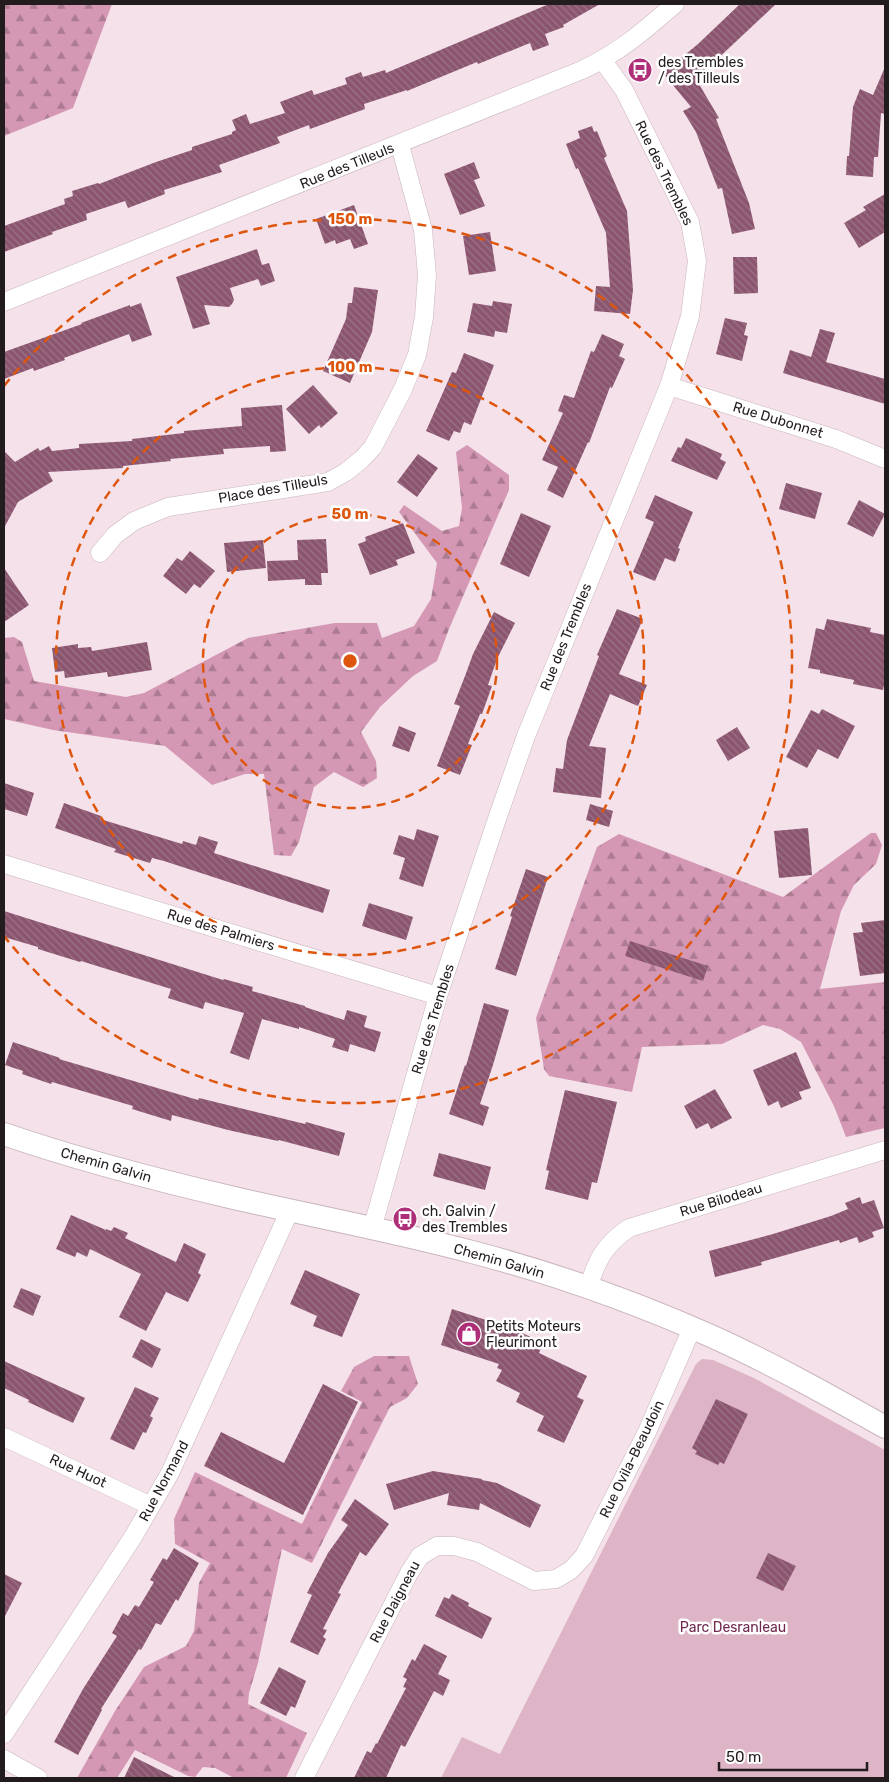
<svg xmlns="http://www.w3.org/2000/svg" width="889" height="1782" viewBox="0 0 889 1782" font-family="Rubik,sans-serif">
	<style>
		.forest { fill: url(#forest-firs) }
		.green { fill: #deb4c7 }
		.building { fill: url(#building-back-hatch) }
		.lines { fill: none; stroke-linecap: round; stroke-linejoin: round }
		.minor-casing { stroke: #c9b5bd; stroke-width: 19 }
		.tertiary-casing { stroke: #c9b5bd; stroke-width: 24 }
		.minor { stroke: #fff; stroke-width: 18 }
		.tertiary { stroke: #fff; stroke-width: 22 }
		.ring { fill: none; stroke: #de560d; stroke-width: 2.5; stroke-dasharray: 9 6 }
		.labels { text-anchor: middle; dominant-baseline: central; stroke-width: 5; stroke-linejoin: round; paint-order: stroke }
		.poi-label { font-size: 14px; fill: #231c1f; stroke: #fff; text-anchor: start }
		.street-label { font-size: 14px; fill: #231c1f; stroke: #fff }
		.park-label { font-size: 14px; fill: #6f284e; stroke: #fff }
		.centre { fill: #de560d; stroke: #fff; stroke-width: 2.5 }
		.ring-label { font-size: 15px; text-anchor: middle; font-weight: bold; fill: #de560d; stroke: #fff; stroke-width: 5; stroke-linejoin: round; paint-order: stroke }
	</style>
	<defs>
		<pattern id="forest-firs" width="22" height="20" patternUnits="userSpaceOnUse" patternTransform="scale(1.25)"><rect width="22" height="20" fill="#d498b4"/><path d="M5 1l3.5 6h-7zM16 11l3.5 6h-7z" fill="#ac7b92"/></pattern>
		<pattern id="building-back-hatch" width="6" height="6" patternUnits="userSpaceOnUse" patternTransform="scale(1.25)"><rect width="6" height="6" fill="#8b556f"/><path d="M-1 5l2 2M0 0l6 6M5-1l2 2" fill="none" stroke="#9a7486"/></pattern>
	</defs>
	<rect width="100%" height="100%" fill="#f5e1ea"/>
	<path class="forest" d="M4 4H112L73 108 4 136Z
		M467 445 509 475V490L449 629 437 661 413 676 380 707 361 732 376 761 377 778 363 787 334 772 314 787 299 842 291 856 274 855 264 774H245L212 785 165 746 53 730 4 719V638L14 637 22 642 34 681 126 697 144 693 248 638 335 623H377L382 638 414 626 431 599 437 563 399 512 404 505 442 531 459 526 462 508 456 452Z
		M871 833H876L882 845 876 864 854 885 841 911 820 989 885 982V1128L846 1137 834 1106 801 1042 780 1029 763 1025 722 1044 642 1047 632 1092 549 1076 544 1069 536 1018 597 847 619 834 783 897Z
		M374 1356H409L418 1384 407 1398 390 1407 312 1563 282 1549 258 1663 249 1693 248 1704 307 1733 286 1778H234L215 1768 203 1767 195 1777 188 1776 135 1750 117 1778H77L115 1711 144 1667 186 1646 194 1631 199 1583 210 1563 175 1544 174 1519 195 1472 302 1524 362 1402 341 1391 354 1367Z"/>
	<path class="green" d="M702 1359 713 1360 754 1378 885 1450V1778H441L462 1737 500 1754 696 1364Z"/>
	<path class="building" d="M549 4H600L563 25 564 27 545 34 549 45 533 51 530 43 478 64 477 62 407 91V90L364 104 365 109 310 129 309 125 277 137 280 143 219 165 222 172 164 190 165 194 128 208 125 201 86 214 87 220 52 232 53 234 4 252V226L65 204 64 199 73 196 72 191 98 183 99 184 156 162 192 150V147L232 134V132L236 130 232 120 246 114 250 124 285 113 280 102 312 90 314 95 347 84 345 78 361 72 363 77 385 70 386 73Z
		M740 4H776L696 79 719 118 716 119 749 203 755 229 732 234 722 188 718 189 696 132 683 111 691 107 663 73 698 44Z
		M885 67V114L881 113 878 157H874L873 177 846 175 847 156H849L853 107 860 89 873 95Z
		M592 126 594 132 597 131 607 156 604 158 627 211 633 290 630 314 594 311 596 286 610 287 606 233 578 168 576 169 566 144 580 138 578 131Z
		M474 162 480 178 474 180 485 206 460 215 444 174Z
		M885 194V232L859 248 844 223 866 210 863 207Z
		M354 205 368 244 354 249 350 239 336 244 335 240 325 244 316 219Z
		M490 232 496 271 469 275 463 236Z
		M257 249 262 265 269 263 275 281 261 286 258 279 230 288 234 300 232 304 229 307 204 305 210 324 193 329 176 277Z
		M733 257H757L758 293 734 294Z
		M354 287 378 290 372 332 350 383 323 371 346 319 348 303H352Z
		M493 301 512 304 507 333 495 331 494 337 467 332 473 303 492 306Z
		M141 303 152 335 132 342 129 334 64 358 65 360 34 371 33 368 4 379V352L82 324 81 323 130 305V307Z
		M725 318 747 323 744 335 748 336 742 361 716 354Z
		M820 329 835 333 826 362 885 379V404L783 373 790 350 811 357Z
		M602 334 624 344 619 356 625 359 612 388 610 387 589 443 588 442 563 498 547 490 558 467 542 460 563 413 558 411 564 395 574 398 591 351 594 352Z
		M464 353 494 365 471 425 464 422 460 433 454 431 449 441 426 431 452 372 456 373Z
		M313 385 338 413 321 428 319 425 309 434 286 409Z
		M282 405 286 451 270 452V446L223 449 224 454 170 459 171 461 123 466V468L48 472 53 481 18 502 4 528V451L15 462 38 448 40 451 49 446 52 451 79 448V444L132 441V439L184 433V431L242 426 241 408Z
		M686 438 722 454 720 459 726 462 717 480 671 461 678 447 681 448Z
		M418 454 438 468 417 497 397 482Z
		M786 483 822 493 815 519 779 509Z
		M655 495 693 512 678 548 680 549 675 562 665 558 655 581 633 572 654 522 645 518Z
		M859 500 885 514 873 537 847 524Z
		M521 513 551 526 529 577 500 564Z
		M403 523 415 553 396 560 398 565 370 575 358 544 366 541 365 537Z
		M326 539 328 573H321L322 585H305V579L268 581 267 561 298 560 297 540Z
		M263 540 266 568 227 572 224 543Z
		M190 551 215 571 200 588 194 584 186 594 163 576 177 558 182 561Z
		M4 568 29 605 4 622Z
		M617 609 643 619 619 674 647 685 638 706 610 694 589 746 606 748 601 798 553 792 556 768 563 769 567 740 599 656 597 655Z
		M494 612 515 623 497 659 488 685 492 686 482 714H480L468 744 472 745 460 775 437 766 460 706 454 704 465 676 473 654Z
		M827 619 871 628 870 632 885 635V680L883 690 853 684 854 680 820 673V670L808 668 816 628 824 630Z
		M147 642 152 670 108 677 107 672 65 678 64 671 55 672 52 648 78 644V648L91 647 92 651Z
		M822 709 855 726 838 759 818 749 807 768 786 757 811 710 819 714Z
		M399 726 416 733 409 752 392 746Z
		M737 727 750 748 728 761 716 740Z
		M4 783 34 793 27 816 4 809Z
		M64 803 101 816 100 819 182 844 183 841 196 845 199 836 218 842 214 853 330 890 323 913 164 861 152 858 150 863 114 852 116 849 55 828Z
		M590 804 613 811 609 827 586 820Z
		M808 828 812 875 779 878 774 831Z
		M417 829 439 836 423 887 399 879 405 858 393 854 399 835 414 840Z
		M526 869 548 877 516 976 495 969 512 917 510 916Z
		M369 903 413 917 406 940 362 926Z
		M4 911 223 980 224 979 253 987 252 991 305 1006V1007L344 1020 347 1010 367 1016 364 1027 381 1032 375 1052 350 1044 348 1052 332 1047 335 1039 299 1027V1029L262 1019 249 1060 230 1053 244 1013 205 1002 203 1009 168 998 171 989 81 961 80 962 38 949V947L4 937Z
		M885 920V973L860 976 853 933 863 932 861 923Z
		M630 941 708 966 703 981 625 956Z
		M484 1003 509 1010 493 1065 480 1104 489 1107 483 1126 449 1114 465 1065 466 1066Z
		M13 1042 60 1058 59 1059 198 1100 199 1098 305 1124 306 1122 345 1133 339 1156 279 1140 278 1141 228 1130 172 1115 171 1121 132 1109 133 1106 52 1082 51 1084 22 1074 23 1071 5 1065Z
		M796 1052 811 1088 799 1092 802 1099 781 1108 778 1101 768 1106 753 1070Z
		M715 1089 732 1118 711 1129 708 1123 696 1129 684 1106Z
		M565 1090 617 1102 597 1183 592 1182 588 1200 545 1189 549 1171 546 1170Z
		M439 1153 491 1167 485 1190 433 1176Z
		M860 1197 862 1204 874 1200 884 1228 872 1232 874 1237 859 1243 857 1237 840 1243 839 1240 761 1262 762 1265 715 1277 709 1251 773 1234 831 1216 848 1209 845 1203Z
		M71 1215 106 1230V1229L111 1231 114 1227 128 1233 125 1238 176 1262 184 1243 206 1254 198 1273 201 1275 188 1302 166 1292 146 1331 119 1317 141 1274 90 1249 87 1257 77 1252 75 1257 56 1249Z
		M305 1270 360 1294 342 1337 313 1326 317 1316 290 1304Z
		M21 1288 41 1296 33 1316 13 1307Z
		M452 1309 514 1329 543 1343 539 1353 587 1376 577 1397 584 1400 564 1443 537 1431 544 1416 516 1402 520 1393 496 1381 502 1370 497 1368 499 1364 441 1345Z
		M141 1339 161 1349 152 1368 132 1357Z
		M4 1361 85 1398 73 1423 28 1402 29 1400 4 1388Z
		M323 1384 358 1402 303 1515 204 1466 221 1432 284 1463Z
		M135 1387 159 1398 150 1416 153 1418 146 1433 143 1432 134 1450 110 1439Z
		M716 1399 748 1414 724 1464 720 1462 718 1465 695 1454 697 1451 692 1448Z
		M433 1471 482 1479V1480L497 1483 541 1505 530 1528 480 1503 479 1510 447 1505 449 1493 394 1510 386 1484Z
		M355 1499 389 1524 366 1556 360 1552 338 1593 341 1594 323 1629 327 1630 323 1637 326 1639 318 1655 290 1642 312 1595 307 1593 328 1553 348 1525 341 1520Z
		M174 1548 199 1563 178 1601 176 1599 161 1625 156 1623 141 1650 139 1649 101 1709 102 1710 78 1755 54 1742 83 1689 117 1636 112 1633 123 1613 128 1616 135 1605 139 1607 154 1582 150 1580 163 1558 167 1560Z
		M768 1553 796 1566 783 1591 756 1578Z
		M4 1574 22 1583 4 1618Z
		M452 1594 469 1603 468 1606 492 1618 482 1639 435 1616 444 1597 449 1599Z
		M424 1644 447 1656 438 1674 450 1680 443 1696 434 1691 405 1747 401 1745 386 1778H354L367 1751 371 1753 376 1743 377 1744 406 1688 403 1687 407 1679 403 1677 412 1659 415 1661Z
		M279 1667 306 1681 295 1708 291 1706 286 1716 260 1703Z
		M134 1757 176 1778H124Z"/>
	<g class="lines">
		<defs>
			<path id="minor" d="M4 302 582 70C619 53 645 30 675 4
				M669 386 836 439 885 459
				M100 553 115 535 134 521 168 507 328 482 346 472 362 459 373 447 403 389 417 355 424 317 427 275 423 230 400 145
				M4 864 438 996
				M372 1229 438 996 498 816 526 736 669 386 690 316 697 261 690 222 624 90 603 61
				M588 1288C597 1260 604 1245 629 1228L885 1150
				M4 1437 151 1506
				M4 1734 133 1537 170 1473 290 1210
				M4 1759 38 1778
				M304 1778 409 1573 420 1556 437 1546H454L477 1552 534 1581 556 1579 571 1570 584 1556 647 1432 692 1328"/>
			<path id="tertiary" d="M4 1134C79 1160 157 1180 234 1198 313 1216 393 1231 472 1252 553 1273 634 1302 711 1336 771 1363 828 1395 885 1427"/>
		</defs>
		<use href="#minor" class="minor-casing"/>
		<use href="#tertiary" class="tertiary-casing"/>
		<use href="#minor" class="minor"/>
		<use href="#tertiary" class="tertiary"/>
	</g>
	<g class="ring">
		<circle cx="350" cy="661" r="147"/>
		<circle cx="350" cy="661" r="294"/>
		<path d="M4 386A442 442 0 1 1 4 936"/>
	</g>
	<defs>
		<symbol id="bus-disc" viewBox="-11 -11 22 22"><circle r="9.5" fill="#af2e78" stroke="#fff"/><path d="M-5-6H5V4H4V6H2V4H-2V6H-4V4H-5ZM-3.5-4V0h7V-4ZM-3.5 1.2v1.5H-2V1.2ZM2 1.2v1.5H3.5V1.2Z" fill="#fff"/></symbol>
		<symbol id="shop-disc" viewBox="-11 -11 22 22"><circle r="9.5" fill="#af2e78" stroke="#fff"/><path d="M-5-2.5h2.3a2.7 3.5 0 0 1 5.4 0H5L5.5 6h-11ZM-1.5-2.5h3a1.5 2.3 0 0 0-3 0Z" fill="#fff"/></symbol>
	</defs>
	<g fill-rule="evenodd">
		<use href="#bus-disc" x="626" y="56" width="28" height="28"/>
		<use href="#bus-disc" x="391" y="1205" width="28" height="28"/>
		<use href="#shop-disc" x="455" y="1320" width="28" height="28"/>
	</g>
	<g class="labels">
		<g class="poi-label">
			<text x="658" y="62">des Trembles<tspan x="658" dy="16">/ des Tilleuls</tspan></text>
			<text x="422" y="1211">ch. Galvin /<tspan x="422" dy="16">des Trembles</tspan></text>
			<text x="486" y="1326">Petits Moteurs<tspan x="486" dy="16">Fleurimont</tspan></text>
		</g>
		<g class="street-label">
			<text transform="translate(347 166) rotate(-22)">Rue des Tilleuls</text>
			<text transform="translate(664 173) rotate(64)">Rue des Trembles</text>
			<text transform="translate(778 420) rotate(17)">Rue Dubonnet</text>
			<text transform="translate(273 489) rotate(-10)">Place des Tilleuls</text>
			<text transform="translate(566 637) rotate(-68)">Rue des Trembles</text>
			<text transform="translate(221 930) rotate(17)">Rue des Palmiers</text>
			<text transform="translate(433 1019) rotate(-73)">Rue des Trembles</text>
			<text transform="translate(106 1165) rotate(16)">Chemin Galvin</text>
			<text transform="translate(721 1200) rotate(-17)">Rue Bilodeau</text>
			<text transform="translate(499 1261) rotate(16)">Chemin Galvin</text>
			<text transform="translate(632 1459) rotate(-64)">Rue Ovila-Beaudoin</text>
			<text transform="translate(78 1471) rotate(25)">Rue Huot</text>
			<text transform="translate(164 1481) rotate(-62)">Rue Normand</text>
			<text transform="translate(395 1602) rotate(-62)">Rue Daigneau</text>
		</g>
		<g class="park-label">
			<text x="733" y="1627">Parc Desranleau</text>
		</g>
	</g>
	<circle cx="350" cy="661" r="8" class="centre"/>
	<g class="ring-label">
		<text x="350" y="224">150 m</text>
		<text x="350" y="372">100 m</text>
		<text x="350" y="519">50 m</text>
	</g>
	<rect width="889" height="1782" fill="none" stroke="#231c1f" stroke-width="10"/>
	<path d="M719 1762v8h148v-8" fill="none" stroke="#231c1f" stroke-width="2.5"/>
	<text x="726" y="1762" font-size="15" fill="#231c1f" stroke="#ffffff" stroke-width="4" paint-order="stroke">50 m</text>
</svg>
